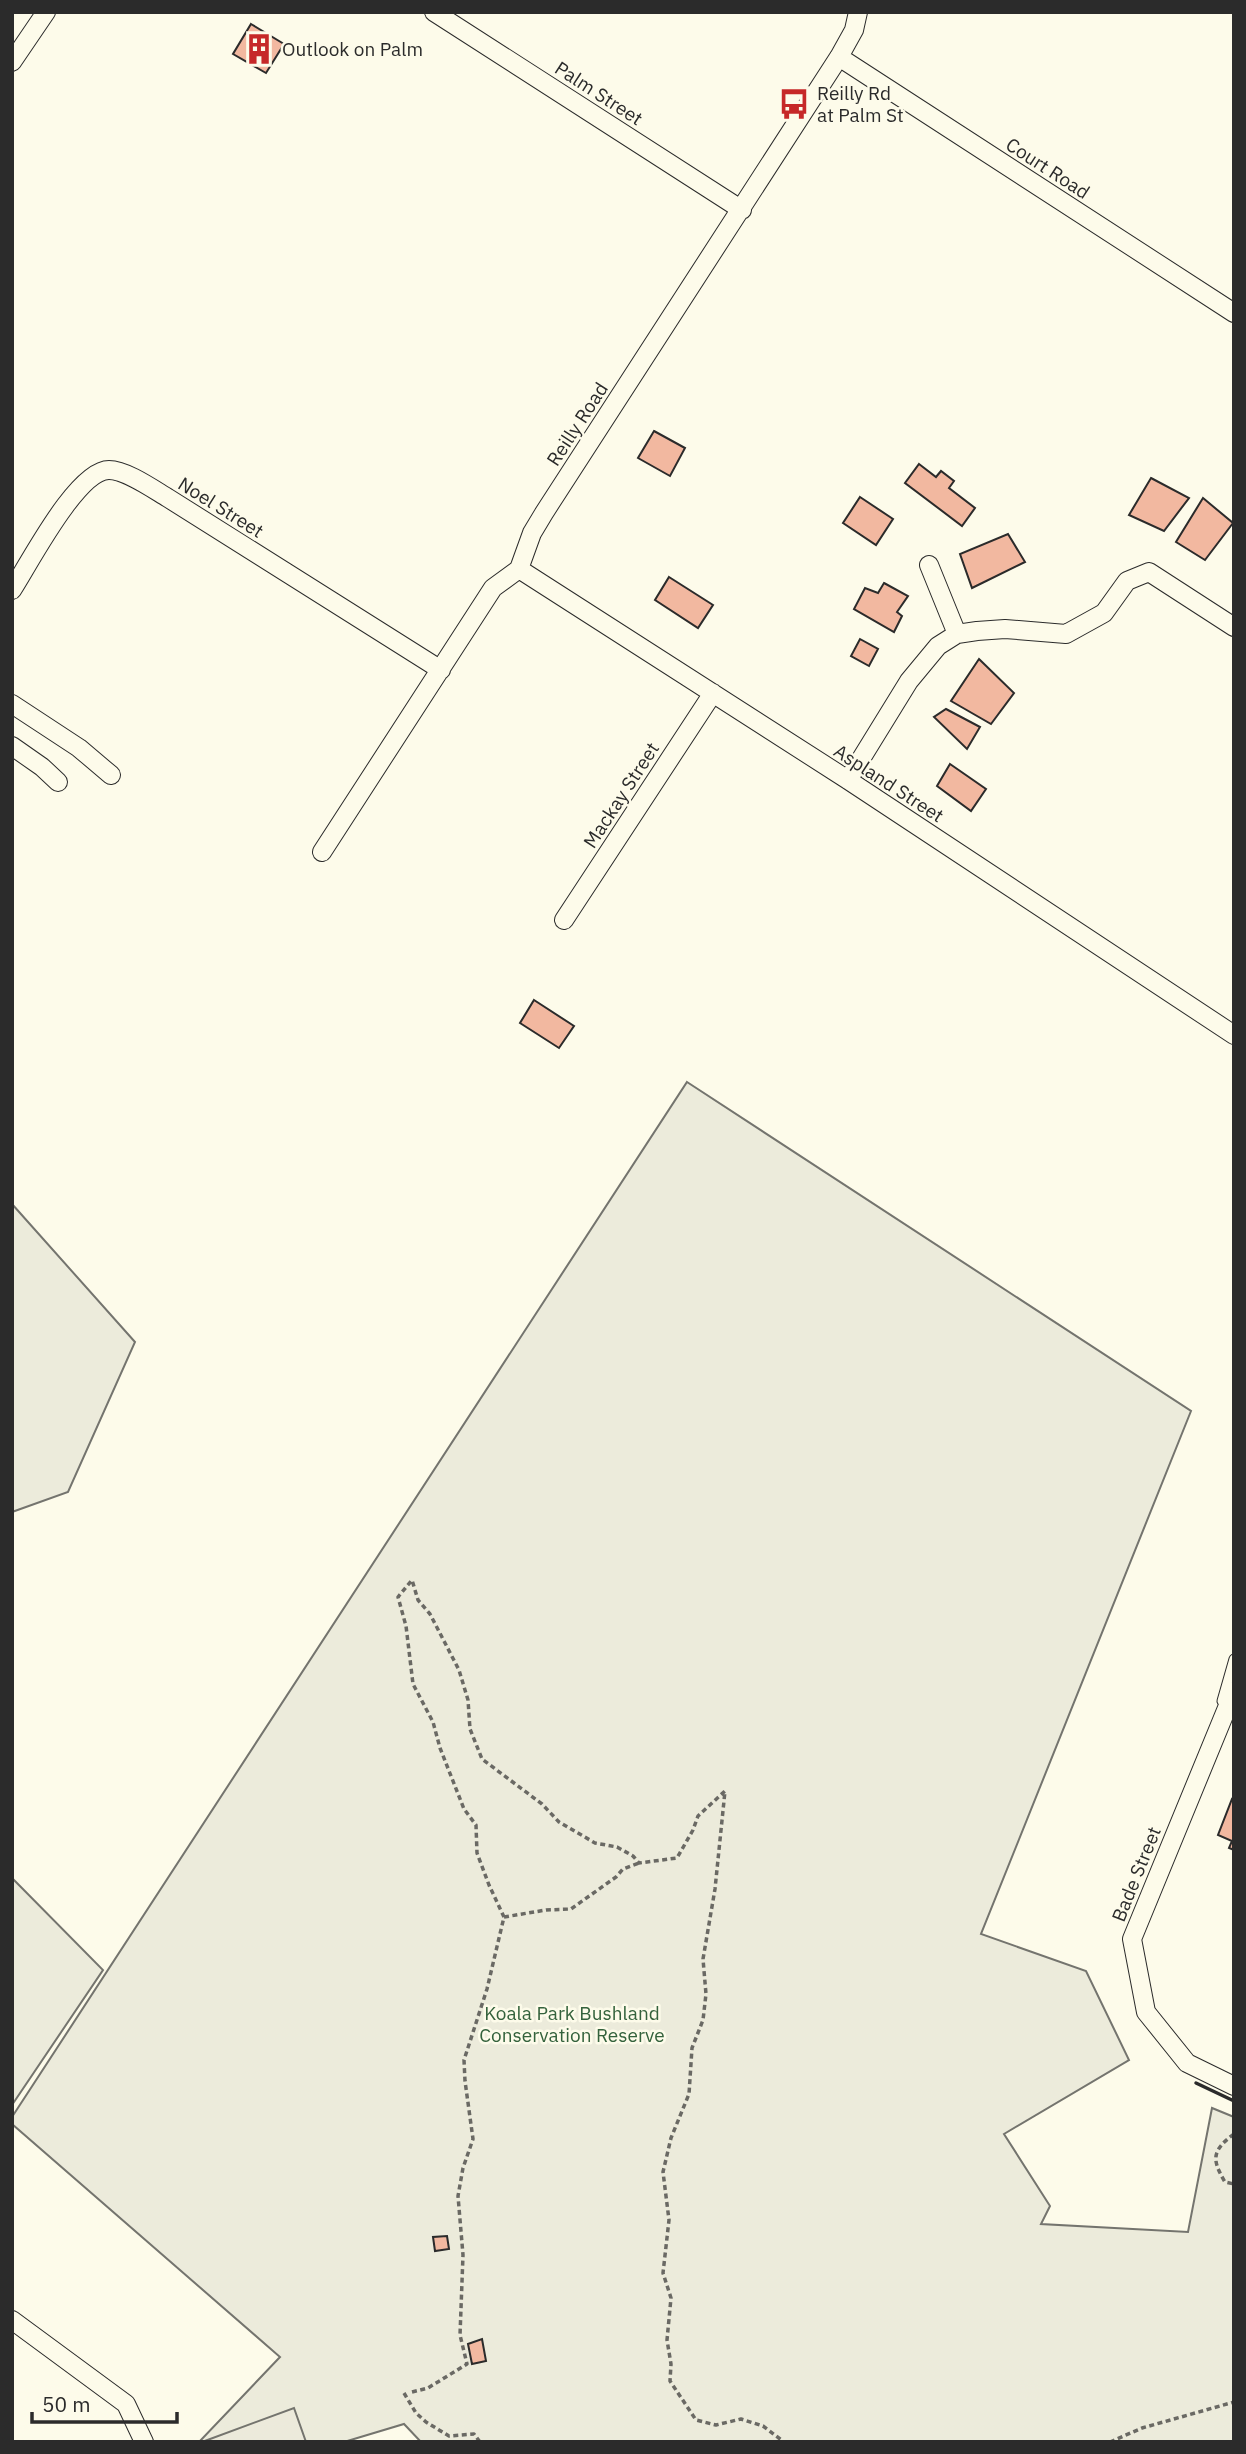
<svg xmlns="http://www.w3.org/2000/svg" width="1246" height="2454" viewBox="0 0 1246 2454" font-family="'IBM Plex Sans',sans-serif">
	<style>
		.green { fill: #ecebdb; stroke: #74746e; stroke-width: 2 }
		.parking { fill: #eceadb; stroke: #74746e; stroke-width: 2 }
		.building { fill: #f2b8a0; stroke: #2b2b2b; stroke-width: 2 }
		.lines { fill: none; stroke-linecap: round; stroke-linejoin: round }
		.service-casing { stroke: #2b2b2b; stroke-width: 11 }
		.minor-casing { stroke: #2b2b2b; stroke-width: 20 }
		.path { stroke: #6a6964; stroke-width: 3.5; stroke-dasharray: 5 3.5; stroke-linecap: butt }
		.service { stroke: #fdfbea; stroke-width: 9 }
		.minor { stroke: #fdfbea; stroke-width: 18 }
		.wall { stroke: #2b2b2b; stroke-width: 3.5 }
		.labels { text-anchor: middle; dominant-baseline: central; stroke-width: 5; stroke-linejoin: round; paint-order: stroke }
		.poi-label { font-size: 19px; fill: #2b2b2b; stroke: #fdfbea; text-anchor: start }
		.street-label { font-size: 19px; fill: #2b2b2b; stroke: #fdfbea }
		.park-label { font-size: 19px; fill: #34623c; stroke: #fdfbea }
	</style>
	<rect width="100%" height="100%" fill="#fdfbea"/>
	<path class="green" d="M687 1082 1191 1411 981 1934 1086 1971 1129 2060 1004 2134 1050 2206 1041 2224 1188 2232 1212 2108 1234 2117V2442H421L404 2424 344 2442H199L280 2357 12 2124V2117Z
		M12 1204 135 1342 68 1492 12 1512Z
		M12 1878 103 1970 12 2105Z"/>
	<path class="parking" d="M294 2408 306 2442H202Z"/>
	<path class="building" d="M251 24 284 44 266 73 233 54Z
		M654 431 685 448 670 476 638 458Z
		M919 464 936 477 941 471 954 481 949 488 975 508 962 526 905 483Z
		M1151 478 1189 498 1164 531 1129 515Z
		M860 497 893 519 876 545 843 523Z
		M1203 498 1233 523 1205 560 1176 542Z
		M1008 534 1025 562 972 588 960 554Z
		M669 577 713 605 698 628 655 600Z
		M884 583 908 596 897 612 902 616 894 632 854 609 865 588 878 593Z
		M860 639 878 649 869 666 851 656Z
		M979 659 1014 693 991 724 951 701Z
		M946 709 980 727 967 749 934 717Z
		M950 764 986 789 971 811 937 786Z
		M534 1000 574 1026 559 1048 520 1023Z
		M1232 1799 1234 1800V1850L1229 1848 1232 1841 1218 1835Z
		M447 2236 449 2249 435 2251 433 2237Z
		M482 2339 486 2361 472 2364 468 2344Z"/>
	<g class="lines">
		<defs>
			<path id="service" d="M1222 1701 1234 1659"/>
			<path id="minor" d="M434 12 742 210
				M839 57 1234 313
				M12 62 46 12
				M929 565 957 634
				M519 569 848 780 1234 1035
				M12 590C29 564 77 470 109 470 126 470 153 489 168 498L441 670
				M12 704 79 748 111 775
				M12 746 42 767 58 782
				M848 780 909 681 938 646 957 634 977 631 1005 629 1066 634 1104 613 1127 581 1149 572 1234 627
				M322 852 493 588 519 569 532 533 544 513 839 57 854 30 858 12
				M564 920 713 693
				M1234 1691 1132 1939 1146 2012 1187 2063 1234 2086
				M12 2320 126 2404 144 2442"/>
		</defs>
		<use href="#service" class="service-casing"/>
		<use href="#minor" class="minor-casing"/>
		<path class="path" d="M504 1917 546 1910 571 1909 616 1877 623 1869 639 1863
			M1234 2134C1211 2151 1212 2160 1225 2182L1234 2184
			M412 2392 428 2388 467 2364 460 2335 463 2255 458 2196 463 2168 473 2139 465 2081 464 2060 487 1989 504 1917 489 1885 477 1853 476 1825 464 1809 440 1748 433 1722 413 1684 406 1626 398 1597 412 1580 418 1600 430 1614 459 1670 468 1700 470 1729 482 1759 542 1804 559 1822 595 1843 617 1847 633 1856 639 1863 677 1858 693 1830 698 1816 725 1791 715 1889 703 1959 706 1994 703 2020 692 2048 689 2094 671 2138 663 2172 669 2220 663 2273 671 2298 667 2340 671 2364 670 2381 696 2420 716 2425 741 2419 763 2426 784 2442
			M404 2393 416 2413 426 2422 449 2436 474 2434 480 2442
			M1110 2442 1142 2428 1234 2402"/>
		<use href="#service" class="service"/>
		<use href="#minor" class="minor"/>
		<path class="wall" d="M1196 2083 1234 2101"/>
	</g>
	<defs>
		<symbol id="building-bare" viewBox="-9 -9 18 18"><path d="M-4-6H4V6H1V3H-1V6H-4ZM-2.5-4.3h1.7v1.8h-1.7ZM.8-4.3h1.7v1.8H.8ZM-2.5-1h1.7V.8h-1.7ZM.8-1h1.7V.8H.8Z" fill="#c62828" stroke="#fdfbea" stroke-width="2.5" paint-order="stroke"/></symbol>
		<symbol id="bus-bare" viewBox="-9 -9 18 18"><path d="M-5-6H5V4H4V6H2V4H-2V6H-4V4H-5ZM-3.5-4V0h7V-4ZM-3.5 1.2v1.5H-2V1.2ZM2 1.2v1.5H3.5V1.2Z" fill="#c62828" stroke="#fdfbea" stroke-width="2.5" paint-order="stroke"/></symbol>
	</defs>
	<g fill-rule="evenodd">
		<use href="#building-bare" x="237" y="27" width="44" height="44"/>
		<use href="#bus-bare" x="772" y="82" width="44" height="44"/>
	</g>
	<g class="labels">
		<g class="poi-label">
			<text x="282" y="49">Outlook on Palm</text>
			<text x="817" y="93">Reilly Rd<tspan x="817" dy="22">at Palm St</tspan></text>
		</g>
		<g class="street-label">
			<text transform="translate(599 93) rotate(33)">Palm Street</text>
			<text transform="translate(1048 168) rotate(33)">Court Road</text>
			<text transform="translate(577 424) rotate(-57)">Reilly Road</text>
			<text transform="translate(221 507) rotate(32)">Noel Street</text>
			<text transform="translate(889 783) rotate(33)">Aspland Street</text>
			<text transform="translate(621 795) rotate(-57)">Mackay Street</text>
			<text transform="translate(1136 1874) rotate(-68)">Bade Street</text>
		</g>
		<g class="park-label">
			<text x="572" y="2013">Koala Park Bushland<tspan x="572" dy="22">Conservation Reserve</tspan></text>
		</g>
	</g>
	<rect width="1246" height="2454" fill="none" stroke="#2b2b2b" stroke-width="28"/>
	<path d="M32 2412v10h145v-10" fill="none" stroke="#2b2b2b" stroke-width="3.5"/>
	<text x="42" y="2412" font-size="21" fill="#2b2b2b" stroke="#fdfbea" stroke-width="5" paint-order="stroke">50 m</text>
</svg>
